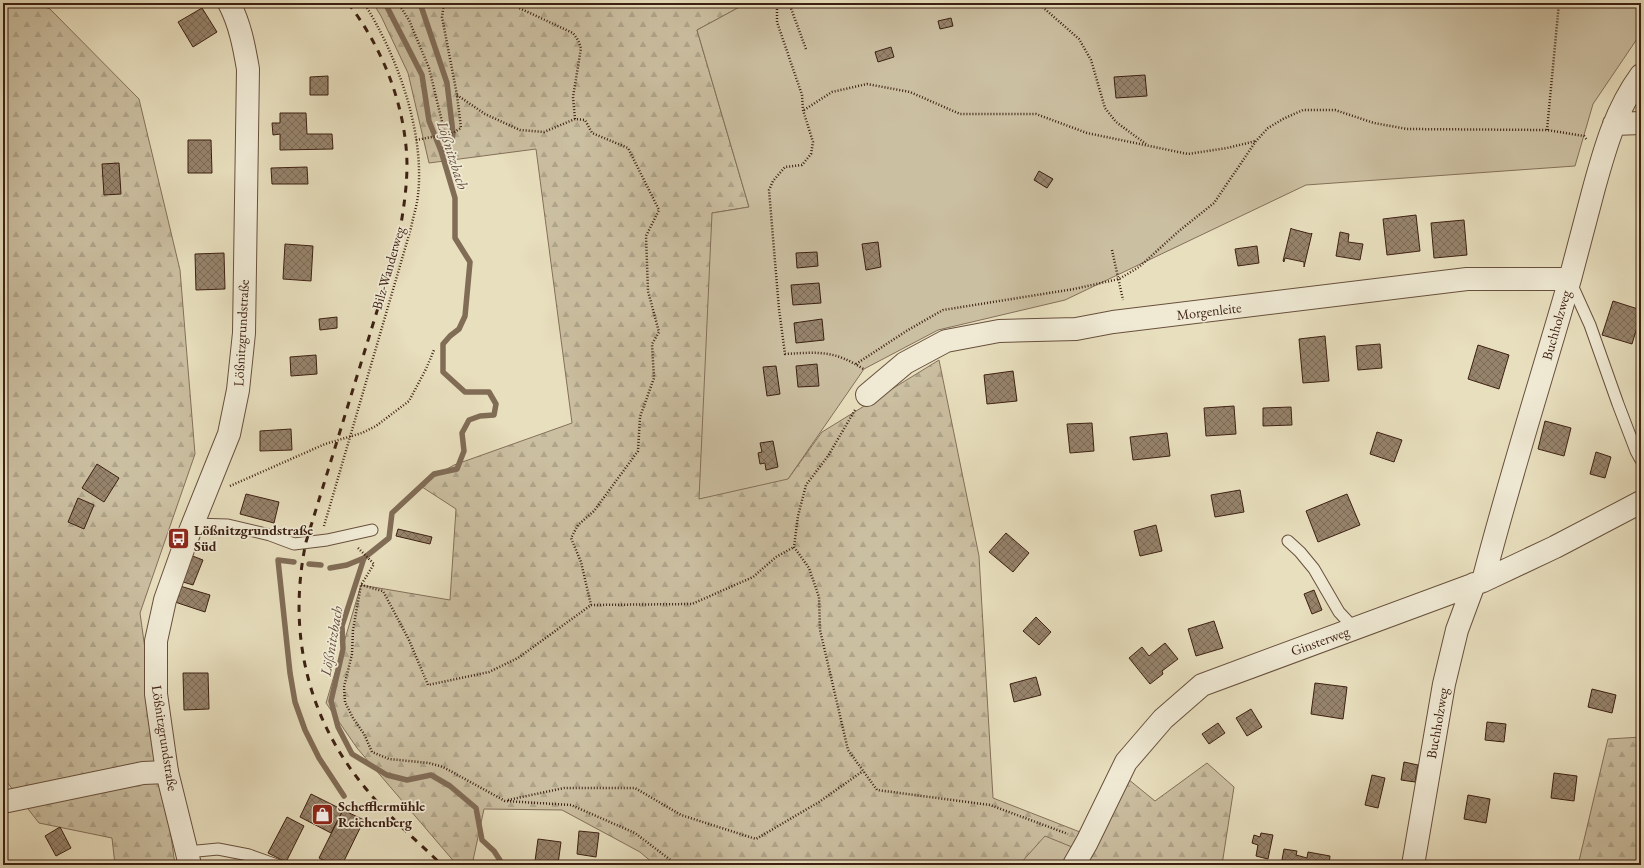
<svg xmlns="http://www.w3.org/2000/svg" width="1644" height="868" viewBox="0 0 1644 868" font-family="'EB Garamond',serif">
	<style>
		.forest { fill: url(#forest-firs); stroke: #84705a }
		.garden { fill: #cbbfa1; stroke: #84705a }
		.lines { fill: none; stroke-linecap: round; stroke-linejoin: round }
		.stream { stroke: #816c56; stroke-width: 5.5 }
		.building { fill: url(#building-cross-hatch); stroke: #3d2012 }
		.service-casing { stroke: #68503d; stroke-width: 13 }
		.minor-casing { stroke: #68503d; stroke-width: 24 }
		.tertiary-casing { stroke: #68503d; stroke-width: 24 }
		.path { stroke: #3d2012; stroke-width: 2.5; stroke-dasharray: 1 2; stroke-linecap: butt }
		.service { stroke: #f0ead5; stroke-width: 11 }
		.minor { stroke: #f0ead5; stroke-width: 22 }
		.tertiary { stroke: #f0ead5; stroke-width: 22 }
		.rail { stroke: #3d2012; stroke-width: 3; stroke-dasharray: 7 7; stroke-linecap: butt }
		.labels { text-anchor: middle; dominant-baseline: central; stroke-width: 3.5; stroke-linejoin: round; paint-order: stroke }
		.street-label { font-size: 14px; fill: #3d2012; stroke: #f0ead5 }
		.poi-label { font-size: 14px; font-weight: bold; fill: #3d2012; stroke: #f0ead5; text-anchor: start }
		.water-label { font-size: 15px; font-style: italic; fill: #654c3a; stroke: #f0ead5 }
	</style>
	<defs>
		<pattern id="forest-firs" width="22" height="20" patternUnits="userSpaceOnUse"><rect width="22" height="20" fill="#cbbfa1"/><path d="M5 1l3.5 6h-7zM16 11l3.5 6h-7z" fill="#afa48a"/></pattern>
		<pattern id="building-cross-hatch" width="8" height="8" patternUnits="userSpaceOnUse"><rect width="8" height="8" fill="#96836b"/><path d="M0 0l8 8M0 8l8-8" fill="none" stroke="#7c6b57"/></pattern>
	</defs>
	<rect width="100%" height="100%" fill="#e8dfbe"/>
	<filter id="stains"><feTurbulence type="fractalNoise" baseFrequency=".005" numOctaves="4"/><feColorMatrix values="0 0 0 0 .2 0 0 0 0 .09 0 0 0 0 .02 0 0 0 .5 -.17"/></filter>
	<radialGradient id="worn" r=".72"><stop offset=".6" stop-color="#630" stop-opacity="0"/><stop offset="1" stop-color="#630" stop-opacity=".3"/></radialGradient>
	<path class="forest" d="M3 3H34L50 9 139 99 180 270 195 454 140 613 175 865H115L112 838 39 823 3 777Z
		M373 3H747L697 30 749 207 712 213 788 479 822 432 939 360 979 556 993 798 1080 832 1112 766 1155 801 1207 763 1234 787 1222 865H655L640 852 562 810 484 809 472 865H457L357 748 326 703 361 585 450 600 456 509 419 485 454 465 572 423 536 149 429 163 408 73 381 16Z
		M1641 737V865H1578L1608 739Z"/>
	<path class="garden" d="M747 3H1641V33L1593 104 1575 166 1306 185 1065 300 938 330 864 369 788 479 699 499 712 213 749 207 697 30Z
		M1045 836 1072 847 1062 865H1019Z"/>
	<g class="lines">
		<path class="stream" d="M385 3 422 75 429 121 441 151 455 198V238L470 262 465 316 459 329 450 336 443 344V372L465 392H489L496 404 494 415 480 416 469 420 462 433 464 451 457 469 434 474 392 513 389 538 364 558 342 626 343 649 331 701 338 727 352 754 387 775 407 780 431 775 450 786 476 808 482 840 494 851 503 865
			M420 3 447 83 453 133 452 140 441 151
			M294 562 278 560 290 673 295 702 305 730 319 758 344 796
			M309 564 321 565
			M330 568 347 565 364 558"/>
	</g>
	<path class="building" d="M202 8 217 32 193 47 178 22Z
		M951 18 953 26 940 29 938 21Z
		M891 47 894 57 878 62 875 52Z
		M1145 75 1147 96 1116 98 1114 77Z
		M328 76V95H310V77Z
		M280 113H306L307 134H332L333 149 280 150V134L273 135 272 123H280Z
		M188 140H211L212 173H188Z
		M119 163 121 194 104 195 102 164Z
		M307 167 308 184H272L271 168Z
		M1039 171 1053 179 1047 188 1034 180Z
		M1416 215 1420 251 1387 255 1383 219Z
		M1464 220 1467 255 1434 258 1431 223Z
		M1291 228 1292 229 1311 234 1312 233 1304 267V262L1285 258 1284 262 1283 261Z
		M1340 232 1349 234 1348 242 1363 244 1360 260 1336 256Z
		M878 242 881 267 866 270 862 244Z
		M285 244 313 246 311 281 283 279Z
		M1257 246 1259 263 1238 266 1235 249Z
		M817 252 818 266 797 268 796 253Z
		M224 253 225 289 196 290 195 254Z
		M819 283 821 303 793 305 791 285Z
		M1613 301 1641 310V314L1632 344 1602 335Z
		M337 317V328L320 330 319 319Z
		M822 319 824 340 796 343 794 323Z
		M1325 336 1329 381 1303 383 1299 339Z
		M1380 344 1382 368 1358 370 1356 346Z
		M1478 345 1509 355 1499 389 1468 379Z
		M316 355 317 374 291 376 290 357Z
		M817 364 819 386 798 387 796 366Z
		M776 366 780 394 767 396 763 367Z
		M1013 371 1017 401 987 404 984 375Z
		M1234 406 1236 434 1206 436 1204 408Z
		M1291 407 1292 425 1263 426V408Z
		M1545 421 1571 428 1564 456 1538 449Z
		M1092 423 1094 451 1070 453 1067 424Z
		M291 429 292 450 260 451V431Z
		M1377 432 1402 440 1394 462 1370 454Z
		M1167 433 1170 456 1133 460 1130 437Z
		M773 441 778 467 766 470 765 463 760 464 758 453 762 452 760 443Z
		M1596 452 1611 457 1605 478 1590 474Z
		M97 464 119 478 104 502 82 488Z
		M1240 490 1244 512 1215 517 1211 495Z
		M246 494 279 502 274 523 240 514Z
		M1347 494 1360 525 1318 542 1306 511Z
		M78 498 94 505 84 529 68 522Z
		M1156 525 1162 551 1140 556 1134 531Z
		M398 529 432 537 430 544 396 536Z
		M1006 533 1029 553 1013 572 989 552Z
		M190 555 203 560 193 585 180 581Z
		M180 586 210 595 205 612 175 602Z
		M1314 590 1322 610 1312 614 1304 594Z
		M1036 617 1051 632 1039 645 1023 631Z
		M1214 621 1223 648 1196 656 1188 629Z
		M1165 643 1178 659 1162 671 1163 674 1150 684 1129 658 1142 647 1149 656Z
		M183 673H208L209 709 184 710Z
		M1036 677 1041 695 1014 702 1010 684Z
		M1315 683 1347 687 1343 719 1311 714Z
		M1592 689 1616 695 1612 713 1588 707Z
		M1251 709 1262 727 1247 736 1236 718Z
		M1487 722 1506 724 1504 742 1485 740Z
		M1218 723 1225 733 1209 744 1202 734Z
		M1404 762 1418 765 1415 782 1401 780Z
		M1554 773 1577 776 1574 801 1551 798Z
		M1372 775 1385 778 1378 808 1365 805Z
		M311 794 343 810 331 833 300 817Z
		M1468 795 1490 799 1486 823 1464 819Z
		M343 810 364 820 342 865H332L319 858Z
		M287 817 304 826 286 862 268 853Z
		M60 827 71 848 56 856 45 836Z
		M579 831 599 833 596 857 577 854Z
		M1261 833 1273 835 1268 859 1256 856 1258 845 1252 843 1254 835 1260 837Z
		M538 839 561 842 558 864 535 861Z
		M1284 849 1297 851 1296 855 1307 858 1308 852 1330 856 1329 865H1281Z"/>
	<g class="lines">
		<defs>
			<path id="service" d="M1571 283 1590 325 1618 404 1636 451 1641 460
				M193 524 228 525 270 535 294 544 327 540 372 530
				M1288 541 1300 552 1314 569 1339 612 1354 628
				M187 852 218 849 249 855 277 865"/>
			<path id="minor" d="M1614 124 1641 123
				M867 395 905 363 946 341 999 331 1076 329 1113 322 1467 279H1570
				M1483 581C1509 480 1541 380 1570 279 1578 249 1586 219 1594 188 1605 148 1616 109 1641 75
				M3 801H8L143 773 167 772
				M1074 865 1087 842 1126 762 1163 719 1202 685 1483 581 1555 547 1641 502
				M1413 865 1444 684 1457 630 1474 584"/>
			<path id="tertiary" d="M190 865 167 772 156 694V641L165 600 186 541 229 434 238 390 244 333 248 69C244 46 240 24 229 3"/>
		</defs>
		<use href="#service" class="service-casing"/>
		<use href="#minor" class="minor-casing"/>
		<use href="#tertiary" class="tertiary-casing"/>
		<path class="path" d="M398 3 409 20 429 68 445 134
			M512 3 519 8 573 33 578 40 581 48 573 97 575 119
			M777 3V22L802 95 803 110 813 142 811 154 802 165 785 167 773 181 769 190 779 309 785 354C820 352 834 350 865 370
			M789 3 806 49
			M1038 3 1079 39 1091 60 1105 108 1116 122 1146 144
			M457 95 485 114 520 130 544 132 575 119 585 120 592 133 628 148 659 210 646 236 648 291 659 332 652 344 654 378 640 417 638 451 594 511 578 525 571 538 581 562 591 605
			M804 110 832 92 867 84 910 92 960 114H1036L1087 133 1188 154 1227 148 1256 141
			M1547 130 1559 3
			M416 140 453 133 461 128 457 95 442 17 444 3
			M1112 250 1123 300
			M856 364 908 330 943 310 1074 289 1119 279 1139 267 1179 231 1214 203 1256 141 1268 128 1283 119 1303 110H1335L1374 123 1407 129 1547 130 1584 136 1587 140
			M855 410 828 456 806 485 798 516 794 547 809 568 819 597 820 630 848 750 877 790 990 805 1068 834
			M230 486 325 444 362 433 376 426 409 401 426 369 434 350
			M324 526 411 228C413 217 417 206 418 195 425 132 397 55 364 3
			M358 548 374 564 361 585 353 630 352 654 344 687 345 702 353 718 364 734 372 752 389 759 429 763 443 767 505 801 571 805 635 833 677 865
			M361 585 383 591 409 640 428 685 489 672 518 658 591 605 692 604 753 577 776 557 794 547
			M508 800 564 788H635L681 815 756 839 819 802 863 771"/>
		<use href="#service" class="service"/>
		<use href="#minor" class="minor"/>
		<use href="#tertiary" class="tertiary"/>
		<path class="rail" d="M348 3C383 48 406 107 407 164 407 192 402 219 397 246L306 542C287 632 307 719 367 790 389 817 417 841 442 865"/>
	</g>
	<defs>
		<symbol id="bus-square" viewBox="-11 -11 22 22"><rect x="-9" y="-9" width="18" height="18" rx="4" fill="#8f2418" stroke="#f0ead5"/><path d="M-5-6H5V4H4V6H2V4H-2V6H-4V4H-5ZM-3.5-4V0h7V-4ZM-3.5 1.2v1.5H-2V1.2ZM2 1.2v1.5H3.5V1.2Z" fill="#fff"/></symbol>
		<symbol id="shop-square" viewBox="-11 -11 22 22"><rect x="-9" y="-9" width="18" height="18" rx="4" fill="#8f2418" stroke="#f0ead5"/><path d="M-5-2.5h2.3a2.7 3.5 0 0 1 5.4 0H5L5.5 6h-11ZM-1.5-2.5h3a1.5 2.3 0 0 0-3 0Z" fill="#fff"/></symbol>
	</defs>
	<g fill-rule="evenodd">
		<use href="#bus-square" x="166" y="526" width="25" height="25"/>
		<use href="#shop-square" x="310" y="802" width="25" height="25"/>
	</g>
	<g class="labels">
		<g class="street-label">
			<text transform="translate(388 268) rotate(-74)">Bilz-Wanderweg</text>
			<text transform="translate(1209 311) rotate(-7)">Morgenleite</text>
			<text transform="translate(1556 325) rotate(-74)">Buchholzweg</text>
			<text transform="translate(241 333) rotate(-87)">Lößnitzgrundstraße</text>
			<text transform="translate(1320 641) rotate(-20)">Ginsterweg</text>
			<text transform="translate(1437 723) rotate(-80)">Buchholzweg</text>
			<text transform="translate(165 738) rotate(81)">Lößnitzgrundstraße</text>
		</g>
		<g class="poi-label">
			<text x="194" y="530">Lößnitzgrundstraße<tspan x="194" dy="16">Süd</tspan></text>
			<text x="338" y="806">Schefflermühle<tspan x="338" dy="16">Reichenberg</tspan></text>
		</g>
		<g class="water-label">
			<text transform="translate(453 155) rotate(72)">Lößnitzbach</text>
			<text transform="translate(331 641) rotate(-80)">Lößnitzbach</text>
		</g>
	</g>
	<rect width="1644" height="868" fill="none" stroke="#e8dfbe" stroke-width="16"/>
	<rect x="4" y="4" width="1636" height="860" fill="none" stroke="#3d2012" stroke-width="2"/>
	<rect x="8" y="8" width="1628" height="852" fill="none" stroke="#3d2012"/>
	<rect width="100%" height="100%" filter="url(#stains)"/>
	<rect width="100%" height="100%" fill="url(#worn)"/>
</svg>
